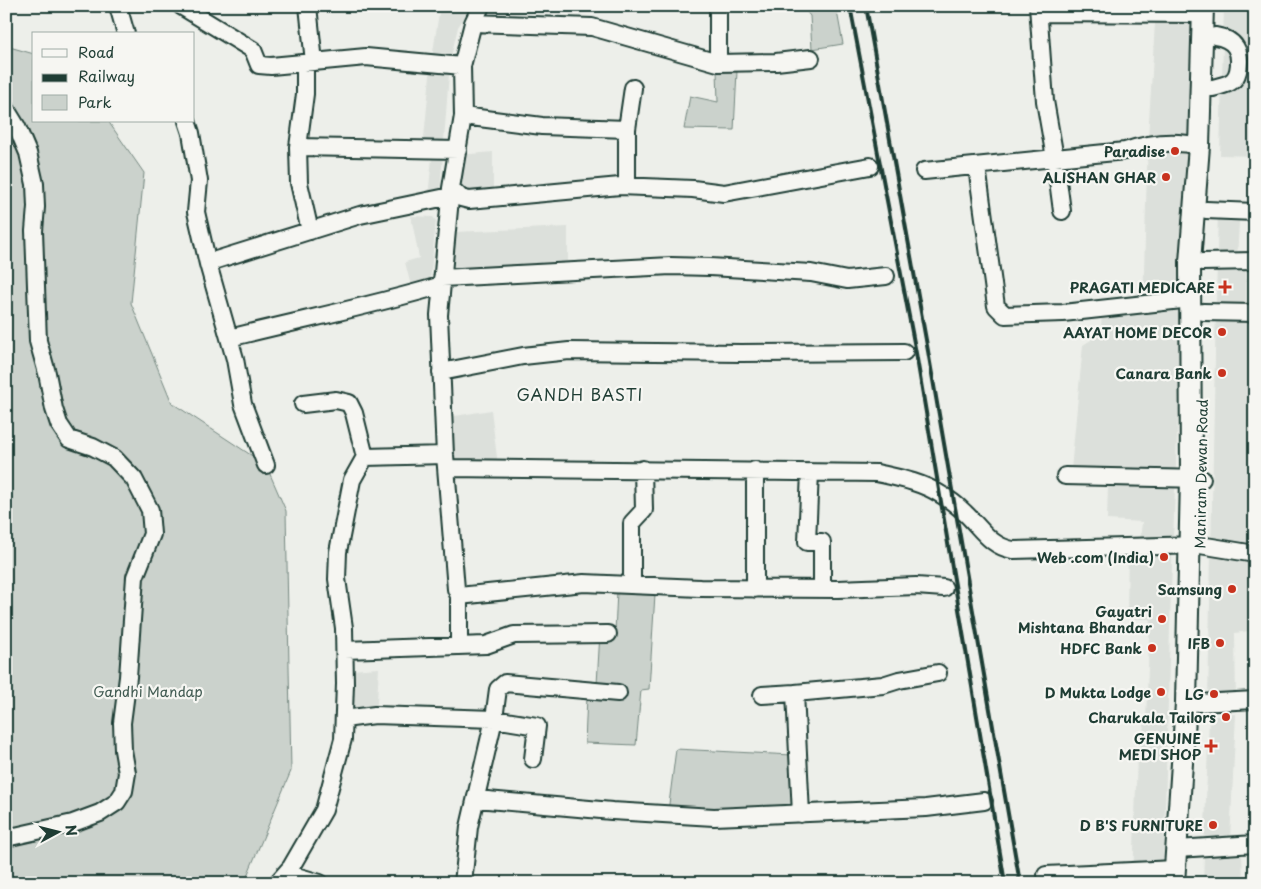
<svg xmlns="http://www.w3.org/2000/svg" width="1261" height="889" viewBox="0 0 1261 889" font-family="'Playpen Sans',sans-serif">
	<style>
		.built { fill: #dce0db }
		.green { fill: #cbd2cc; stroke: #758880 }
		.lines { fill: none; stroke-linecap: round; stroke-linejoin: round }
		.minor-casing { stroke: #1f3d34; stroke-width: 20 }
		.major-casing { stroke: #1f3d34; stroke-width: 24 }
		.minor { stroke: #f6f6f2; stroke-width: 16 }
		.major { stroke: #f6f6f2; stroke-width: 20 }
		.rail { stroke: #1f3d34; stroke-width: 4 }
		.poi-dot { fill: #c8321e; stroke: #f6f6f2; stroke-width: 2 }
		.labels { text-anchor: middle; dominant-baseline: central; stroke-width: 4.5; stroke-linejoin: round; paint-order: stroke }
		.poi-label { font-size: 14px; font-weight: bold; fill: #1f3d34; stroke: #f6f6f2; text-anchor: end }
		.street-label { font-size: 14px; fill: #1f3d34; stroke: #f6f6f2 }
		.park-label { font-size: 14px; fill: #415b52; stroke: #f6f6f2 }
		.quarter-label { font-size: 16px; letter-spacing: 1px; fill: #1f3d34; stroke: #f6f6f2 }
	</style>
	<rect width="100%" height="100%" fill="#edefea"/>
	<filter id="ink" filterUnits="userSpaceOnUse"><feTurbulence type="fractalNoise" baseFrequency=".02" numOctaves="2"/><feDisplacementMap in="SourceGraphic" scale="10" xChannelSelector="R" yChannelSelector="G"/><feConvolveMatrix kernelMatrix="1 2 1 2 8 2 1 2 1" color-interpolation-filters="sRGB"/></filter>
	<g filter="url(#ink)">
		<path class="built" d="M440 6H468L466 15 458 27 450 61 439 206 437 207H427L433 148H423L431 65Z
			M1156 6H1194L1171 591 1163 883H1133L1137 753 1146 718 1150 619H1127L1128 542 1140 540 1142 522 1107 520 1108 485 1070 480 1083 345 1091 340 1101 328 1102 312 1143 304 1148 138Z
			M1224 6H1255V156L1220 155Z
			M493 152V188L465 191 459 188 460 155Z
			M1240 205 1237 258H1246V310L1255 311V517L1249 518V557L1255 558V630L1235 633 1236 704 1208 701 1218 206Z
			M411 216 433 217 436 221 430 282 412 290 405 262 419 258Z
			M568 227V269L451 275 454 232Z
			M491 410 498 465 458 464 453 459 449 417Z
			M379 668 376 718 352 719 350 670Z
			M1236 714 1230 840 1237 839 1242 853 1243 879H1255V883H1203L1209 717Z"/>
		<path class="green" d="M805 6H836L843 44 812 49 810 16 806 11Z
			M6 46 34 54V121H108L144 173 131 303 172 403 266 465 286 511 291 771 244 883H6Z
			M717 70 737 71 734 130 684 129 690 96 718 102Z
			M617 591 655 594 649 689 641 690 636 745 585 743 587 696 597 684 600 633 615 632Z
			M676 749 792 755 794 813 668 812Z"/>
		<g class="lines">
			<defs>
				<path id="minor" d="M118 6 126 34
					M181 6 253 50 259 65 271 66 366 57 462 66
					M308 6 314 62
					M481 6 473 23 462 66 463 116 451 188 461 198 469 200 620 186 693 189 724 193 870 166
					M1038 6 1045 101 1055 158 1062 211
					M1039 13 1202 14
					M473 23 592 27 718 63 776 62 811 58
					M718 63V6
					M1213 88C1219 86 1227 85 1232 81 1235 79 1237 75 1238 71 1242 51 1235 39 1215 36
					M6 109 17 127 28 153 35 184 36 207 34 231 38 341 47 373 54 409 59 424 69 439 93 447 114 458 134 479 150 510 152 534 135 577 128 677 122 723 123 750 127 773 124 791 117 802 100 813 73 823 6 838
					M463 116 542 126 627 129V186
					M187 121 191 133 199 181 196 212 208 264
					M627 129 633 88
					M298 147 305 94V63
					M977 167 996 306 1005 315 1063 313 1191 299
					M924 171 1125 151C1148 143 1175 140 1199 146
					M451 188 439 315 445 455 456 589 459 596 584 583 700 588 838 589 916 586 944 588
					M1206 210 1255 212
					M310 231 299 183 298 147 458 150
					M1202 262 1255 261
					M442 278 671 266 710 267 811 273 847 280 886 276
					M1203 312 1255 313
					M229 338C300 320 372 306 442 285
					M441 372 523 356 569 351 741 353 904 352
					M303 404 336 400 349 403 354 413 365 457
					M266 465 243 404 235 359 208 264 213 261 360 215 451 196
					M447 468 877 473C899 478 921 482 940 494 949 499 958 506 965 513 981 528 990 546 1013 550L1200 545 1255 554
					M755 470V589
					M810 472 807 542H822V589
					M1065 476 1202 479
					M632 585V523L644 510 643 469
					M459 596V646
					M345 650 486 645 514 635 608 634
					M795 693 883 685 899 680 938 673
					M762 695 795 693 801 814
					M1198 703 1255 700
					M344 719 375 715 494 719 537 726 533 759
					M476 799 612 811 714 817 926 808 984 801
					M1177 849 1255 844
					M286 873 320 883
					M1046 875 1175 869
					M277 883 291 867 324 810 343 739 345 684 344 628 337 579 338 552 352 480 365 457 445 455
					M463 883 469 827 494 719 498 689 505 683 618 693"/>
				<path id="major" d="M1174 883 1186 703 1191 478 1190 262 1199 146 1203 6"/>
			</defs>
			<use href="#minor" class="minor-casing"/>
			<use href="#major" class="major-casing"/>
			<use href="#minor" class="minor"/>
			<use href="#major" class="major"/>
			<path class="rail" d="M850 6 916 353 1005 883
				M866 6 928 351 1020 883"/>
		</g>
	</g>
	<g class="poi-dot">
		<circle cx="1175" cy="151" r="5"/>
		<circle cx="1166" cy="177" r="5"/>
		<path d="M1222.5 279.5h5v5h5v5h-5v5h-5v-5h-5v-5h5z"/>
		<circle cx="1222" cy="332" r="5"/>
		<circle cx="1222" cy="373" r="5"/>
		<circle cx="1164" cy="557" r="5"/>
		<circle cx="1232" cy="589" r="5"/>
		<circle cx="1162" cy="619" r="5"/>
		<circle cx="1220" cy="643" r="5"/>
		<circle cx="1152" cy="648" r="5"/>
		<circle cx="1161" cy="692" r="5"/>
		<circle cx="1214" cy="694" r="5"/>
		<circle cx="1226" cy="717" r="5"/>
		<path d="M1208.5 738.5h5v5h5v5h-5v5h-5v-5h-5v-5h5z"/>
		<circle cx="1213" cy="825" r="5"/>
	</g>
	<g class="labels">
		<g class="poi-label">
			<text x="1165" y="151">Paradise</text>
			<text x="1156" y="177">ALISHAN GHAR</text>
			<text x="1215" y="287">PRAGATI MEDICARE</text>
			<text x="1212" y="332">AAYAT HOME DECOR</text>
			<text x="1212" y="373">Canara Bank</text>
			<text x="1154" y="557">Web .com (India)</text>
			<text x="1222" y="589">Samsung</text>
			<text x="1152" y="611">Gayatri<tspan x="1152" dy="16">Mishtana Bhandar</tspan></text>
			<text x="1210" y="643">IFB</text>
			<text x="1142" y="648">HDFC Bank</text>
			<text x="1151" y="692">D Mukta Lodge</text>
			<text x="1204" y="694">LG</text>
			<text x="1216" y="717">Charukala Tailors</text>
			<text x="1201" y="738">GENUINE<tspan x="1201" dy="16">MEDI SHOP</tspan></text>
			<text x="1203" y="825">D B'S FURNITURE</text>
		</g>
		<g class="street-label">
			<text transform="translate(1201 474) rotate(-89)">Maniram Dewan Road</text>
		</g>
		<g class="park-label">
			<text x="148" y="691">Gandhi Mandap</text>
		</g>
		<g class="quarter-label">
			<text x="580" y="394">GANDH BASTI</text>
		</g>
	</g>
	<rect width="1261" height="889" fill="none" stroke="#f6f6f2" stroke-width="25"/>
	<rect x="12" y="12" width="1236" height="864" fill="none" stroke="#1f3d34" stroke-width="2" filter="url(#ink)"/>
	<rect x="32" y="32" width="162" height="90" fill="#f6f6f2" stroke="#a0aca6"/>
	<rect x="42" y="49" width="25" height="8" fill="#f6f6f2" stroke="#a0aca6"/>
	<text x="78" y="58" font-size="15" fill="#1f3d34">Road</text>
	<rect x="42" y="74" width="25" height="8" fill="#1f3d34" stroke="#a0aca6"/>
	<text x="78" y="82" font-size="15" fill="#1f3d34">Railway</text>
	<rect x="42" y="95" width="25" height="15" fill="#cbd2cc" stroke="#a0aca6"/>
	<text x="78" y="108" font-size="15" fill="#1f3d34">Park</text>
	<g transform="translate(58 832) rotate(83)" stroke="#f6f6f2" stroke-width="4" paint-order="stroke">
	<path d="M0-4L9 19L0 12L-9 19Z" fill="#1f3d34"/>
	<text y="-8" font-size="14" font-weight="bold" text-anchor="middle" fill="#1f3d34">N</text>
	</g>
</svg>
